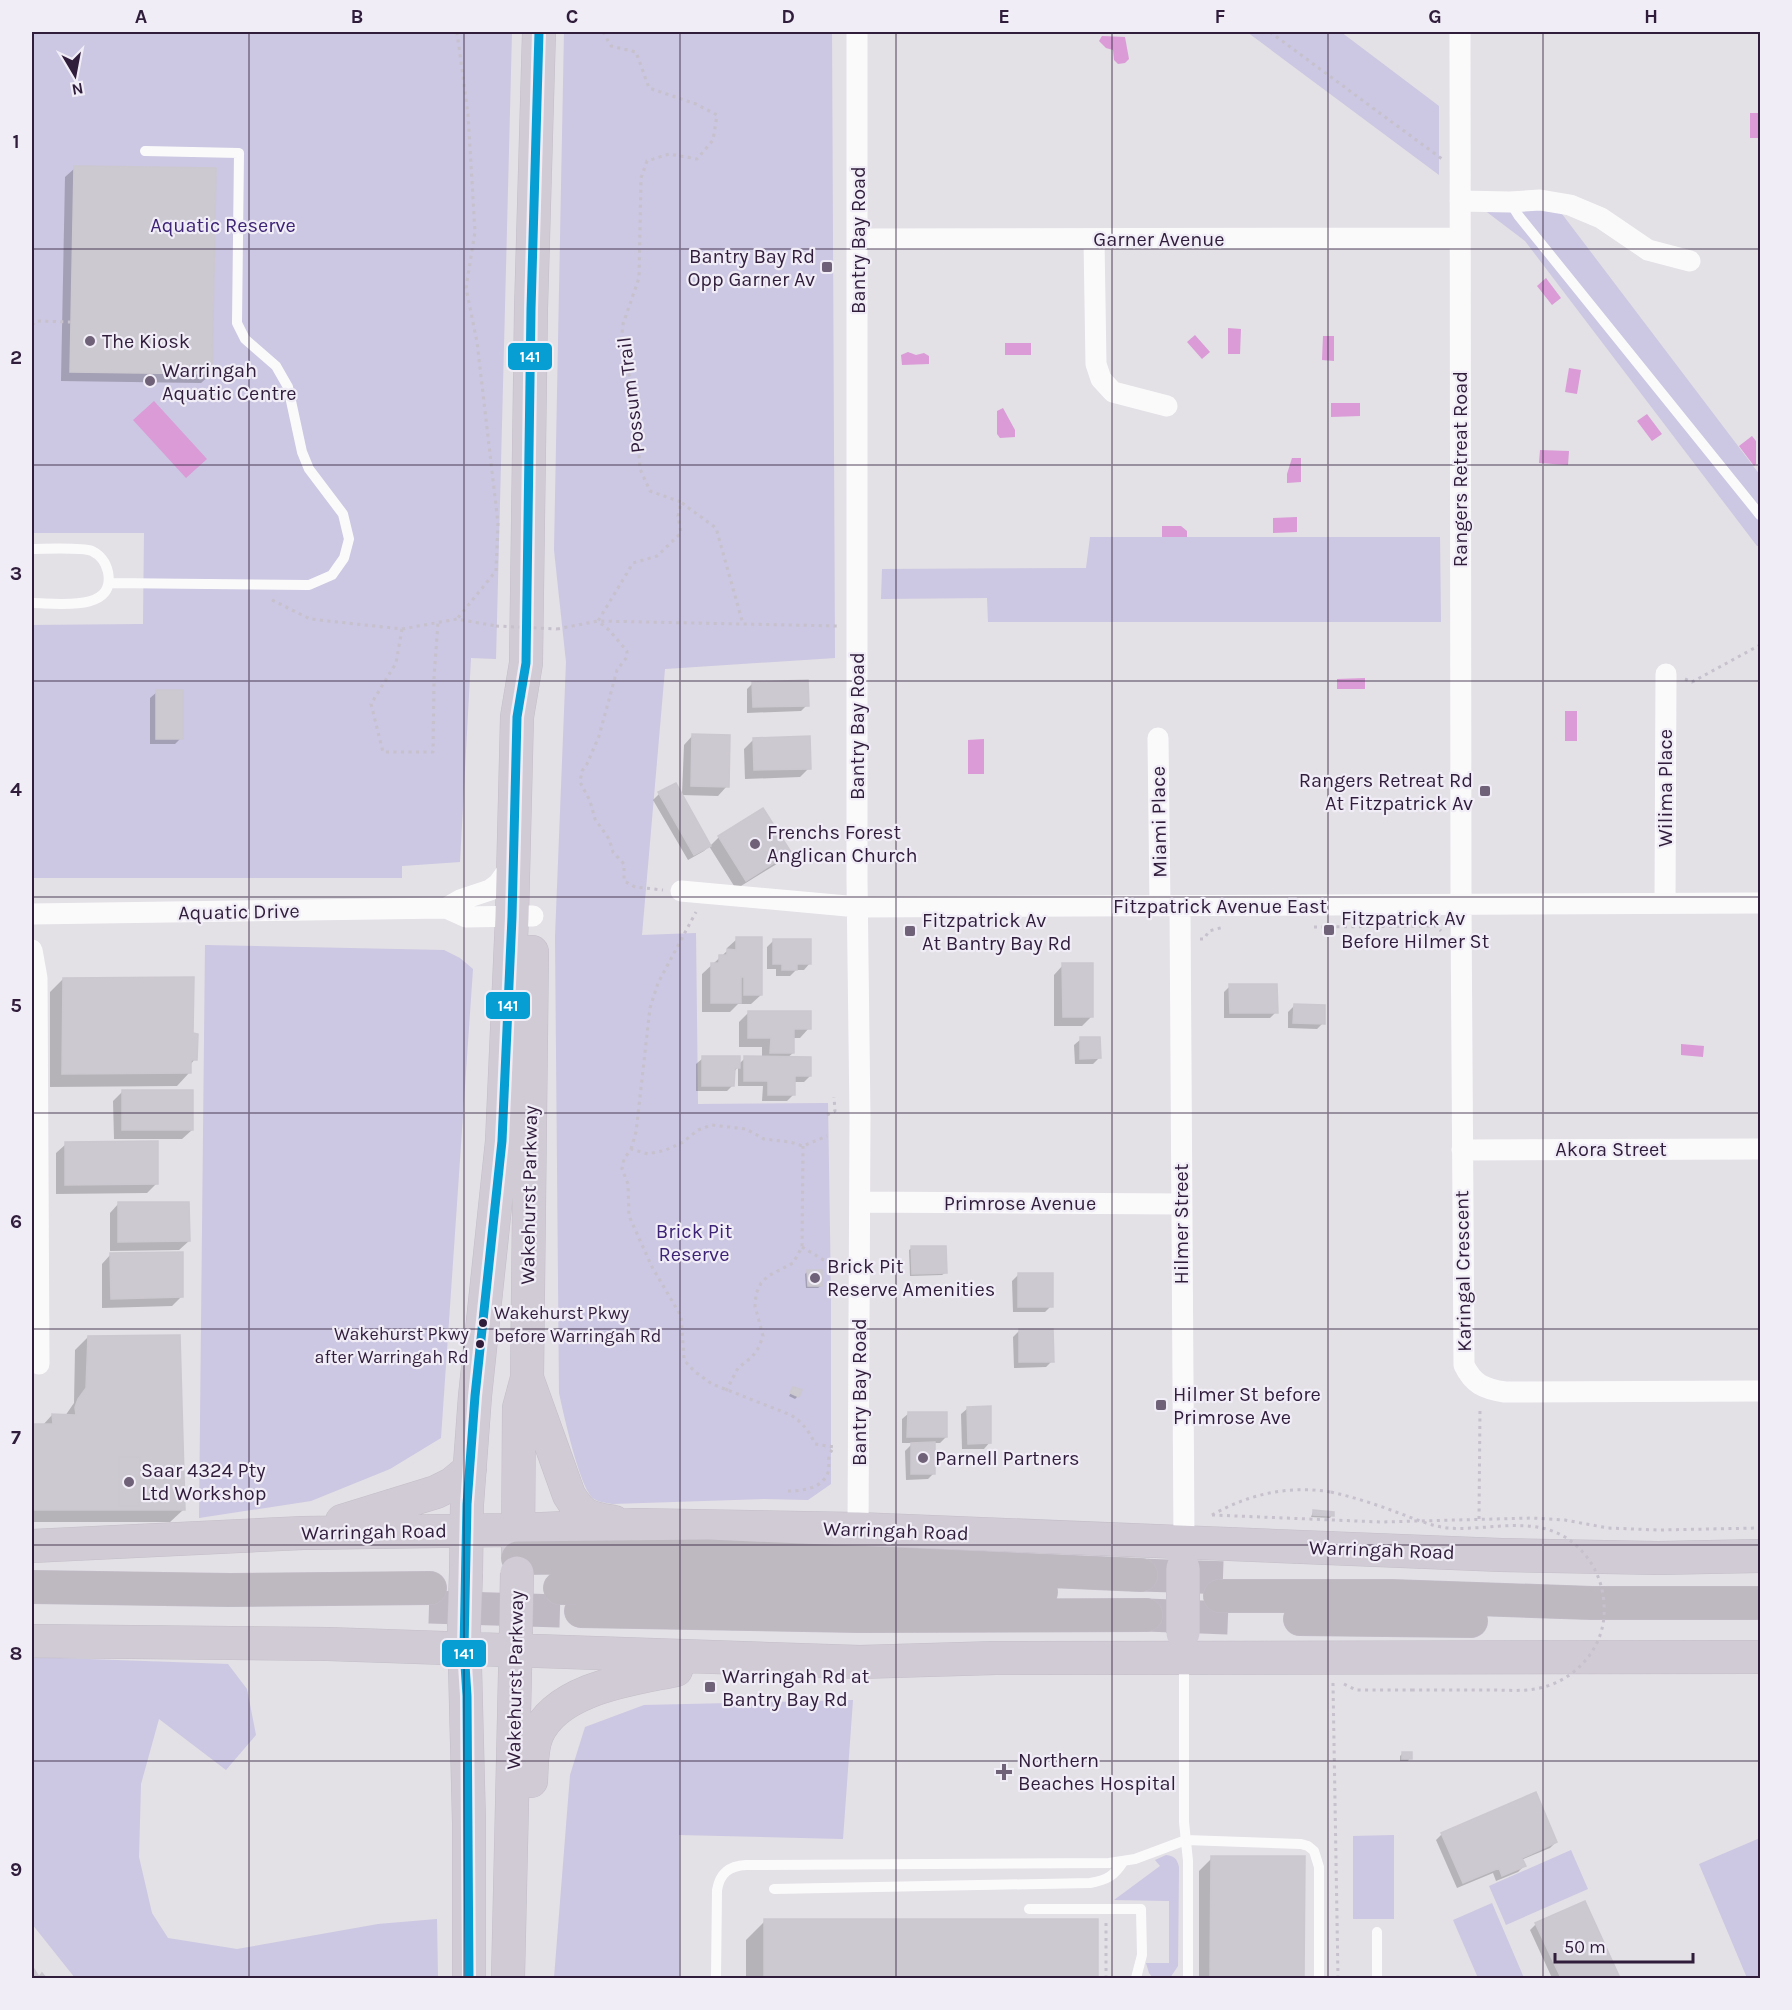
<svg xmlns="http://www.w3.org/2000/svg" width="1792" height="2010" viewBox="0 0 1792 2010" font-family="Karla,sans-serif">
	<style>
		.green { fill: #ccc7e2 }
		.water { fill: #da9bd7 }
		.shadow { fill: #0003 }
		.building { fill: #cdc9d1; stroke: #ccc8cf; stroke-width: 1.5 }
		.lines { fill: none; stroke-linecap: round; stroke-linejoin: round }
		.highway-tunnel { stroke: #bfb9c4; stroke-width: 33; stroke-dasharray: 33 16; stroke-linecap: butt }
		.primary-casing { stroke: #c3bec8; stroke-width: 34 }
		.highway-casing { stroke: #c3bec8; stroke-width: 34 }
		.path { stroke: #c6c1cc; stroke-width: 3; stroke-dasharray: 3 4.5; stroke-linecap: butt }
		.lane { stroke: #fbfafb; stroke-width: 10 }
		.street { stroke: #fbfafb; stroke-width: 21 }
		.primary { stroke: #d1cbd5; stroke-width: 33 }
		.highway { stroke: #beb8c1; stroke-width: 33 }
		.primary-bridge-casing { stroke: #c3bec8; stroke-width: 34; stroke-linecap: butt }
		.path-bridge { stroke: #c6c1cc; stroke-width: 3; stroke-dasharray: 3 4.5; stroke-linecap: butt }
		.primary-bridge { stroke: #d1cbd5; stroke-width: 33 }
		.bus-1-casing { stroke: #f1edf7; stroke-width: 14 }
		.bus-1 { stroke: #079ed4; stroke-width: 9 }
		.grid { fill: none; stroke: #301d3b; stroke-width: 1.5; stroke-opacity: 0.55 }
		.poi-dot { fill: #6f6177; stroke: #f1edf7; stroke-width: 2 }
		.bus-dot { fill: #301d3b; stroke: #f1edf7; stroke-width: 2 }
		.labels { text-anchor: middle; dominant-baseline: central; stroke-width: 4.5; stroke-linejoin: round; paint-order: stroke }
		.bus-label { font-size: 18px; fill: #301d3b; stroke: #f1edf7; text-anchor: start }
		.park-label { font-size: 20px; fill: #3c2375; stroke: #f1edf7 }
		.street-label { font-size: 20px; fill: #301d3b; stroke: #f1edf7 }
		.poi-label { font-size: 20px; fill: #301d3b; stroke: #f1edf7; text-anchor: start }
		.line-badge { stroke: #f1edf7; stroke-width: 2 }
		.badge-label { font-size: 16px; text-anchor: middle; font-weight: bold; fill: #fff }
		.neatline { fill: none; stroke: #301d3b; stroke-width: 2 }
		.grid-label { font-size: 20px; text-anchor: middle; font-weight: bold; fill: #301d3b }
	</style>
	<rect width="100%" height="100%" fill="#e3e0e6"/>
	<path class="green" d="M32 32H512L496 659 471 658 460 862 402 866V878H32V625L143 624 144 533H32Z
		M564 32H832L835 658 665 669 642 935 696 933 698 1104 828 1103 831 1296V1484L808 1500 764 1499 612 1504C607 1503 599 1502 594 1499 580 1490 563 1411 559 1393L555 937 566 662 554 550Z
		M1247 32H1341L1439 106V175Z
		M1475 203 1559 210 1760 475V546H1757L1525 241Z
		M1090 537H1440L1441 622H988L987 598 881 599 882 569 1086 568Z
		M205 945 444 950 460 958 473 969 441 1438 390 1469 311 1501 199 1518Z
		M32 1657 228 1664 247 1689 256 1735 226 1770 159 1719 141 1784 139 1857 152 1913 168 1938 237 1949 378 1924 437 1919 438 1978H75L32 1924Z
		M853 1700 843 1839 679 1835V1978H554L570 1775 585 1727 644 1705Z
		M1394 1835V1919H1353V1836Z
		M1760 1838V1978H1747L1699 1864Z
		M1571 1850 1588 1889 1506 1925 1489 1886Z
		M1166 1855C1175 1856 1177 1859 1179 1867L1178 1966 1170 1978H1153L1149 1973 1146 1963H1169V1901L1114 1900 1160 1866 1155 1860Z
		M1492 1903 1524 1978H1478L1453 1920Z"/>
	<path class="water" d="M1102 36 1125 37 1129 59 1125 63 1118 64 1114 60 1113 50 1106 48 1099 41Z
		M1750 113H1760V138H1750Z
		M1546 278 1561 298 1552 305 1537 286Z
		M1228 328 1241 329 1240 354H1228Z
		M1195 335 1210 352 1202 359 1187 342Z
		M1323 336H1334V361L1322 360Z
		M1005 343H1031V355H1005Z
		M908 352 916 355 924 353 929 356V364L902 365 901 355Z
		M1569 368 1581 370 1577 394 1565 392Z
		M154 401 207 459 186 478 133 420Z
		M1331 403H1360V416L1331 417Z
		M1003 408 1015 430V437L1000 438 997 434V411Z
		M1647 414 1662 434 1652 441 1637 421Z
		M1752 436 1756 441V464L1754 466 1739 446Z
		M1540 450 1569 451 1568 465 1539 463Z
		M1292 458H1301V482L1287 483V474Z
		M1297 517V532L1273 533V518Z
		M1162 526H1181L1187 531V537H1162Z
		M1365 678V689H1337V679Z
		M1565 711H1577V741H1565Z
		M984 739V774H968V740Z
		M1681 1044 1704 1046 1703 1057 1681 1055Z"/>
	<path class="shadow" d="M75 168 211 374 201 383 61 381 65 177Z
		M753 683 807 705 801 711 747 713V689Z
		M157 692 181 738 175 744H150V698Z
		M693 735 727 786 718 796 682 795 684 745Z
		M754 739 809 768 800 777 745 779 744 749Z
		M659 794 710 846 719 837 789 852 780 862 736 889 709 846 704 851 688 860 653 800Z
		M737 939 761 995 751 1004H738L730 1012H702V974L727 951V948Z
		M773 941 810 963 804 970H796L790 976H776V969H767V947Z
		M1063 965 1092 1016 1082 1026H1054V975Z
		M63 979 192 1035 195 1059 190 1065 189 1073 177 1086 50 1087V992Z
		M1230 986 1276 1012 1270 1018H1224V992Z
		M1294 1006 1323 1023 1317 1029 1288 1028V1012Z
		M749 1012 809 1028 800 1038H793V1053L787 1058 810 1076 804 1082H794L793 1095 787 1101H762L763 1086H738V1067L733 1073V1085L727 1091H696V1064L703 1058 739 1064 745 1058H762V1047H739V1022Z
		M1081 1039 1099 1058 1093 1064H1075L1074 1045Z
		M123 1091 192 1130 182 1139H114L113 1101Z
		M66 1144 157 1183 147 1193 56 1194V1153Z
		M119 1203 189 1241 179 1250 110 1251V1213Z
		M912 1248 945 1273 942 1275 910 1276 909 1250Z
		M111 1254 181 1297 172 1306 102 1308V1264Z
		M808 1271 821 1286 818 1288H806L805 1274Z
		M1018 1275 1051 1306 1045 1312H1013L1012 1281Z
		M1019 1331 1052 1361 1046 1367 1014 1368 1013 1337Z
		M88 1337 183 1510 170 1522H32V1426H42L52 1415 65 1416 74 1403 75 1350Z
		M794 1388 798 1396 795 1399 789 1396Z
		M968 1408 990 1442 984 1449H962L961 1414Z
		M909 1413 946 1437 940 1443H933L934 1473 928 1479 906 1480 905 1451 913 1443H902V1419Z
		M1313 1512 1332 1515 1330 1518 1311 1517Z
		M1403 1753 1410 1758 1408 1761H1400V1756Z
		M1442 1834 1556 1842 1550 1848 1521 1860 1524 1866 1518 1872 1496 1881 1493 1873 1457 1888 1436 1840Z
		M1212 1858H1303V1978H1199V1871Z
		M1584 1903 1618 1978H1552L1530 1930 1536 1924Z
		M1097 1920V1978H746V1940L765 1921Z"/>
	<path class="building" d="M74 166 216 168 212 374 70 372Z
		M808 680 809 706 753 707 752 682Z
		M156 690H183V739H156Z
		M692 734 730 735 729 787 691 786Z
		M810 736 811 769 754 770 753 738Z
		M676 783 711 846 694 855 658 792Z
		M763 808 791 852 746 881 718 836Z
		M736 937H762V995H744V977H741V1003H711V963H719V955H727V949L736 950Z
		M773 939H811V964H797V970H782V964H773Z
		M1062 963H1093V1017H1063Z
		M194 977 193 1033 198 1034 197 1060H191V1073L62 1074 63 978Z
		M1229 984H1277L1278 1013H1230Z
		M1294 1004 1325 1005V1024L1293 1023Z
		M748 1011H811V1029H794V1053H770L771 1038H748Z
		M1080 1037H1100L1101 1058 1080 1059Z
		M702 1056H740V1068H735L734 1086H702Z
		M744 1056 811 1057V1076H795V1095H768V1081H744Z
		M122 1090H193V1130H122Z
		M158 1141V1184L65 1185V1142Z
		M118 1202H189L190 1241 118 1242Z
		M911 1246H946L947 1273 912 1274Z
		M183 1252V1297L111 1299 110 1253Z
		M807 1270H822V1286H808Z
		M1018 1273H1053V1307H1018Z
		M1019 1329H1053L1054 1362H1019Z
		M180 1335 185 1510H32V1424H53L52 1414 76 1415 75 1407 78 1399 86 1388 88 1336Z
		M793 1387 802 1390 799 1397 790 1393Z
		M991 1406V1443L968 1444 967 1407Z
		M908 1412H947V1437H907Z
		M935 1442V1474H911V1443Z
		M119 1457H140L139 1506H119Z
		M1313 1510 1334 1512V1516L1313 1515Z
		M1402 1752H1412V1759H1402Z
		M1536 1792 1557 1842 1522 1858 1526 1866 1502 1876 1499 1868 1463 1883 1441 1833Z
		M1211 1856H1305L1304 1978H1210Z
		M1585 1901 1620 1978H1561L1535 1923Z
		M764 1919H1098V1978H764Z
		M32 1966 39 1977 42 1973 46 1978H32Z"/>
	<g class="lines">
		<path class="highway-tunnel" d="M1141 1575 1229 1578
			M429 1607 563 1611
			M1146 1615 1228 1618"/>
		<defs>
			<path id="primary" d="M527 1378 569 1495C583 1518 590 1518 614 1522
				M342 1521 436 1492 452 1484 470 1469
				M32 1546 303 1533 518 1530 636 1525 858 1529 1501 1555 1658 1558 1760 1556
				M518 1553 519 1408 527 1378 532 952
				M466 1573 467 1504 475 1396 502 1141 512 917 517 717 526 663 531 309 539 32
				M464 1627 469 1822V1978
				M32 1641 328 1644 860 1662 995 1658 1760 1657
				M531 1781C532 1766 531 1749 537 1735 557 1688 633 1679 676 1670
				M508 1978 516 1629"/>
			<path id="highway" d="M518 1558 708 1556 1141 1575
				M32 1587 230 1590 430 1588
				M560 1588 1041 1592
				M1220 1596H1391L1592 1603H1760
				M581 1611 859 1616 1146 1615
				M1300 1619 1471 1621"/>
		</defs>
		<use href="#primary" class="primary-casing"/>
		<use href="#highway" class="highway-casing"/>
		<path class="path" d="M457 32 468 114 475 232 466 288 477 342 498 523 496 571 457 619
			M603 32 611 46 636 52 649 88 696 104 717 115 713 140 697 159 669 154 647 161 641 178 639 278 623 324 621 343 635 398 640 469 650 491 681 502 678 516 681 533 657 556 633 563 598 621 609 630 627 651V657L617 670 599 736 587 764 582 771 580 782 590 801 595 819 609 839 613 852 624 864V881L635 887 663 890
			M1270 32 1442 159
			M32 325 36 321 71 322
			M682 503 716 528 743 624
			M272 600 310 619 402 629 457 619 496 626
			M402 629 396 663 371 704 383 752H433L434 677 438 622
			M557 629 598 621 837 626
			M1685 679 1692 682 1760 645
			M1314 927 1436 926 1441 931
			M1200 939H1204L1209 931 1224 927
			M827 1115 835 1111 834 1097
			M631 1149 636 1132 650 1008 658 983 696 912
			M802 1247 827 1262
			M726 1391 738 1368 752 1357 759 1347 763 1336 755 1306 756 1294 761 1283 768 1276 793 1263 802 1247 803 1146
			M788 1491C801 1491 820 1489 827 1475 832 1464 824 1460 834 1447L815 1444C809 1431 803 1423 791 1415L712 1384 694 1371 684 1360 681 1316 652 1267 629 1216 628 1184 622 1169 624 1159 631 1149 648 1154 666 1150 683 1142 698 1130 712 1125 746 1129 764 1139 790 1142 803 1146 827 1136
			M1212 1515 1381 1522 1532 1518 1565 1520 1608 1528 1658 1530 1760 1528
			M1212 1515C1249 1494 1289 1485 1331 1492
			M1479 1519 1480 1407
			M1333 1683 1338 1978
			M1344 1684 1356 1690H1413
			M1106 1923V1978"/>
		<path class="lane" d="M1510 202 1518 215 1760 515
			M32 549C45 549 81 547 92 551 100 555 106 563 108 572 116 613 56 603 32 603
			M109 583 309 585 332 575 344 558 349 539 343 514 309 469 302 452 288 387 276 366 245 339 237 323 239 153 145 151
			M1184 1662V1822L1188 1861V1977
			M774 1889 1090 1883C1107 1880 1114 1876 1123 1862
			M1029 1909H1141L1142 1955 1136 1978
			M1377 1932V1978
			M716 1978 717 1890C720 1873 729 1866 746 1865L1109 1863 1135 1859 1186 1840 1301 1844 1308 1846 1314 1851 1319 1867V1978"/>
		<path class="street" d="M857 32V880L860 1118 858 1529
			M1460 32 1461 906 1464 1365C1473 1384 1484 1389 1505 1392L1760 1391
			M1460 201 1510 202 1540 200 1570 205 1601 218 1648 250 1690 261
			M858 239 1460 238
			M1094 240 1096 364 1101 379 1113 392 1167 406
			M1158 738 1160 906
			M681 891 858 907 1760 903
			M1665 903 1666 674
			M1180 906 1184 1542
			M446 908 460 900 490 890 498 884 513 863
			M32 914 446 908 466 917 533 916
			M32 950 37 978 39 1364
			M1462 1150 1760 1149
			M860 1202 1181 1204"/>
		<use href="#primary" class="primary"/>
		<use href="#highway" class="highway"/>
		<defs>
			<path id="primary-bridge" d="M464 1627 466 1573
				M516 1627 517 1573
				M1183 1633V1568"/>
		</defs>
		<use href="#primary-bridge" class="primary-bridge-casing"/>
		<path class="path-bridge" d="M496 626 557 629
			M1331 1492C1353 1497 1375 1504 1396 1512 1413 1518 1430 1526 1448 1528 1487 1531 1530 1516 1565 1537 1589 1552 1603 1578 1604 1605 1607 1643 1580 1677 1544 1687 1527 1692 1508 1690 1490 1690 1464 1690 1438 1690 1413 1690"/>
		<use href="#primary-bridge" class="primary-bridge"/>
		<defs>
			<path id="bus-1" d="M469 1978 467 1696 464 1649 467 1504 475 1396 502 1141 512 917 517 717 526 663 531 309 539 32"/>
		</defs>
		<use href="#bus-1" class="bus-1-casing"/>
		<use href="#bus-1" class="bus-1"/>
	</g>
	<path class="grid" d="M249 32V1978M464 32V1978M680 32V1978M896 32V1978M1112 32V1978M1328 32V1978M1543 32V1978M32 249H1760M32 465H1760M32 681H1760M32 897H1760M32 1113H1760M32 1329H1760M32 1545H1760M32 1761H1760"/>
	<g class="poi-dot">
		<rect x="821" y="261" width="12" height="12" rx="3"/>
		<circle cx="90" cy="341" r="6"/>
		<circle cx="150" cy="381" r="6"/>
		<rect x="1479" y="785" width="12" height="12" rx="3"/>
		<circle cx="755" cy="844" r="6"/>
		<rect x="1323" y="924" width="12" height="12" rx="3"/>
		<rect x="904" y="925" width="12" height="12" rx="3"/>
		<circle cx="815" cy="1278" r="6"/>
		<rect x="1155" y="1399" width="12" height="12" rx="3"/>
		<circle cx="923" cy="1458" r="6"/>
		<circle cx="129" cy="1482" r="6"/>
		<rect x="704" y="1681" width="12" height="12" rx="3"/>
		<path d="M1001 1763h6v6h6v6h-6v6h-6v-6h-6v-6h6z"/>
	</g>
	<g class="bus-dot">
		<circle cx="483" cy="1323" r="5"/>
		<circle cx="480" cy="1344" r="5"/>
	</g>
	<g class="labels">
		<g class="bus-label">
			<text x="494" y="1313">Wakehurst Pkwy<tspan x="494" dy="23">before Warringah Rd</tspan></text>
			<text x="469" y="1334" text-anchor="end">Wakehurst Pkwy<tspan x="469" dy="23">after Warringah Rd</tspan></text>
		</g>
		<g class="park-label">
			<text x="223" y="225">Aquatic Reserve</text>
			<text x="694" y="1231">Brick Pit<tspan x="694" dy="23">Reserve</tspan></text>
		</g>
		<g class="street-label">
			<text x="1159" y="239">Garner Avenue</text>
			<text transform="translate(858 240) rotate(-90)">Bantry Bay Road</text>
			<text transform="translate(631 395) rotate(-97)">Possum Trail</text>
			<text transform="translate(1460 469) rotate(-90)">Rangers Retreat Road</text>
			<text transform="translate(857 726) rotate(-90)">Bantry Bay Road</text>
			<text transform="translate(1665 788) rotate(-90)">Wilima Place</text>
			<text transform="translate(1159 822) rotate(-91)">Miami Place</text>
			<text x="1220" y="906">Fitzpatrick Avenue East</text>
			<text transform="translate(239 912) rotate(-1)">Aquatic Drive</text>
			<text x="1611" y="1149">Akora Street</text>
			<text transform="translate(529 1195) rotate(-89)">Wakehurst Parkway</text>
			<text x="1020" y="1203">Primrose Avenue</text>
			<text transform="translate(1181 1224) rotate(-90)">Hilmer Street</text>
			<text transform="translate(1463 1271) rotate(-91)">Karingal Crescent</text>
			<text transform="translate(859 1392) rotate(-90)">Bantry Bay Road</text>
			<text transform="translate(896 1531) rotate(2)">Warringah Road</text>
			<text transform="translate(374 1532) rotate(-1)">Warringah Road</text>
			<text transform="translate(1382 1550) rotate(2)">Warringah Road</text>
			<text transform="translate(515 1680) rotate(-89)">Wakehurst Parkway</text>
		</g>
		<g class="poi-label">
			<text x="815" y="256" text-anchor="end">Bantry Bay Rd<tspan x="815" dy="23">Opp Garner Av</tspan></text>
			<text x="102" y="341">The Kiosk</text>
			<text x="162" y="370">Warringah<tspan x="162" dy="23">Aquatic Centre</tspan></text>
			<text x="1473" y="780" text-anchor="end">Rangers Retreat Rd<tspan x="1473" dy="23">At Fitzpatrick Av</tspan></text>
			<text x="767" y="832">Frenchs Forest<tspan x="767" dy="23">Anglican Church</tspan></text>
			<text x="1341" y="918">Fitzpatrick Av<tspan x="1341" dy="23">Before Hilmer St</tspan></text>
			<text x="922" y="920">Fitzpatrick Av<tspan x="922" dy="23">At Bantry Bay Rd</tspan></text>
			<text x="827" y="1266">Brick Pit<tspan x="827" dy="23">Reserve Amenities</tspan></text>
			<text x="1173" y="1394">Hilmer St before<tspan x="1173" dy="23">Primrose Ave</tspan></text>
			<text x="935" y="1458">Parnell Partners</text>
			<text x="141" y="1470">Saar 4324 Pty<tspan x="141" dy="23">Ltd Workshop</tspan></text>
			<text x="722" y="1676">Warringah Rd at<tspan x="722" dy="23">Bantry Bay Rd</tspan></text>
			<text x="1018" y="1760">Northern<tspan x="1018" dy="23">Beaches Hospital</tspan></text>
		</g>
	</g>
	<g class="line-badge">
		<rect x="507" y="342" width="46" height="29" rx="6" fill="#079ed4"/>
		<rect x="485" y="991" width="46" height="29" rx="6" fill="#079ed4"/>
		<rect x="441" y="1639" width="46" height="29" rx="6" fill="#079ed4"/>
	</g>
	<g class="badge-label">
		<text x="530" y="362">141</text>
		<text x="508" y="1011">141</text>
		<text x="464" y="1659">141</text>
	</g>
	<rect width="1792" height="2010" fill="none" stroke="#f1edf7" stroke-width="66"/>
	<g transform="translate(75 75) rotate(170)" stroke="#f1edf7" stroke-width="4.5" paint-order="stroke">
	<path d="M0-4.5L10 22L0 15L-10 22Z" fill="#301d3b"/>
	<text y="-9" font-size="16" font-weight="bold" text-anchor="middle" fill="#301d3b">N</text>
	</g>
	<path d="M1555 1953v9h138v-9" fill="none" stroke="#301d3b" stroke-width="3"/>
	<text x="1564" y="1953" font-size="18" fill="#301d3b" stroke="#f1edf7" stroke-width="4.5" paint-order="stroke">50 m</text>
	<rect x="33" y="33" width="1726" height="1944" class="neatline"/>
	<g class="grid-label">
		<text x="141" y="23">A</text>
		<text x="357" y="23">B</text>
		<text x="572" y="23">C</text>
		<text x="788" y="23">D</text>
		<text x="1004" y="23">E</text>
		<text x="1220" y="23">F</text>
		<text x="1435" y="23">G</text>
		<text x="1651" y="23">H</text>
		<text x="16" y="148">1</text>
		<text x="16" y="364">2</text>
		<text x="16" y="580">3</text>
		<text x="16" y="796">4</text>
		<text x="16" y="1012">5</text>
		<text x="16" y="1228">6</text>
		<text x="16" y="1444">7</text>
		<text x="16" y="1660">8</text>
		<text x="16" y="1876">9</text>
	</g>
</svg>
